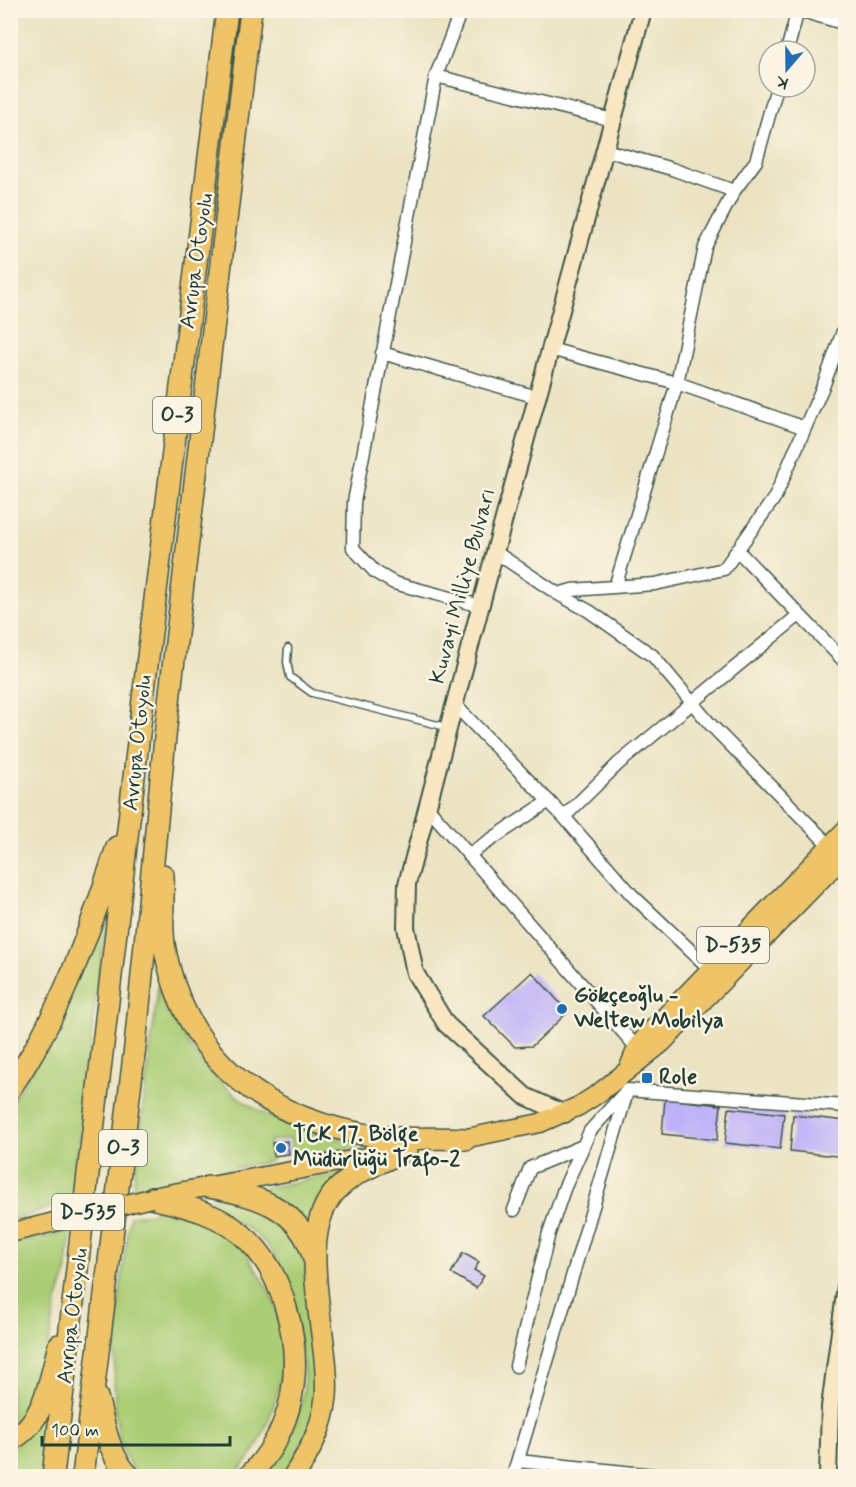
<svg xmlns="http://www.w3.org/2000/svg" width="856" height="1487" viewBox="0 0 856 1487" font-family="Mynerve,sans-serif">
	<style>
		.green { fill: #abcd76; stroke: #658555; stroke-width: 1.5 }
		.building { fill: #bcaff9 }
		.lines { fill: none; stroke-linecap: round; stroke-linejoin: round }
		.lane-casing { stroke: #3e5649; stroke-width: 9 }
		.street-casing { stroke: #3e5649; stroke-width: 15 }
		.secondary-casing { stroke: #3e5649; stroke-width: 20 }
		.primary-casing { stroke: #3e5649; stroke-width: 21 }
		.highway-casing { stroke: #3e5649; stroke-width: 24 }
		.lane { stroke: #fff; stroke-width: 6 }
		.street { stroke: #fff; stroke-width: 12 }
		.secondary { stroke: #f9e7c3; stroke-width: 16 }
		.primary { stroke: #efc469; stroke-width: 18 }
		.highway { stroke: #efc469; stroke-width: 21 }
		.primary-bridge-casing { stroke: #3e5649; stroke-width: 21; stroke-linecap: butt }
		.primary-bridge { stroke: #efc469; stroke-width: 18 }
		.poi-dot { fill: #1f6fb2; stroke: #fcf5e5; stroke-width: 2 }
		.labels { text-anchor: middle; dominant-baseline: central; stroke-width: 5; stroke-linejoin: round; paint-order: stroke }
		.shield { fill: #fcf5e5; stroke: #617469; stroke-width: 1.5 }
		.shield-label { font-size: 21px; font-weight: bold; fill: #1f3d34 }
		.street-label { font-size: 22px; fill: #1f3d34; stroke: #fcf5e5 }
		.poi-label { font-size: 22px; font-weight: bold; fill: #1f3d34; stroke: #fcf5e5; text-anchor: start }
	</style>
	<rect width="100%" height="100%" fill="#fcf5e5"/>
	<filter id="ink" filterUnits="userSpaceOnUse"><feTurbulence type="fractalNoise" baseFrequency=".0167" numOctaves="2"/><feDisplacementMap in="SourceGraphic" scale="12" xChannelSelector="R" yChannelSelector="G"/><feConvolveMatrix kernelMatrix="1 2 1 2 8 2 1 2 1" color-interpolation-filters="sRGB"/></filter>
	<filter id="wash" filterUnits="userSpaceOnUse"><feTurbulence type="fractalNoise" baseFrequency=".008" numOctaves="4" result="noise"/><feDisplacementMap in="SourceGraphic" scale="24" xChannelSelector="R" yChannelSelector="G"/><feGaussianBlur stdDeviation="1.35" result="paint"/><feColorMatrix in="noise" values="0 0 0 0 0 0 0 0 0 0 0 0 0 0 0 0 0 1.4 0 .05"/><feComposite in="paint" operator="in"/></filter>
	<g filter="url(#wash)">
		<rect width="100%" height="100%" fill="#ece3c3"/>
		<path class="green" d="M101 921 107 922 97 986 73 1200 11 1221 10 1105 43 1053Z
			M158 987C201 1091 269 1134 379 1145L292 1157 290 1138 269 1141 272 1161 133 1188Z
			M347 1172 311 1235 255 1190Z
			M224 1197 239 1199 284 1221 305 1253 320 1404 287 1476H261C287 1453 306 1408 304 1373 303 1356 299 1339 296 1322 292 1296 287 1271 270 1249 255 1229 232 1219 210 1207V1199Z
			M154 1210C200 1214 217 1227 252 1256L249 1259C288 1310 291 1360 269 1419 261 1441 251 1462 232 1476H142C92 1449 124 1267 130 1216L153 1213Z
			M71 1231 66 1275 57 1302 36 1402 11 1432V1244Z
			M52 1402 41 1476H11V1449Z"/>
		<g id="blocks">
			<path class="building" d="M532 972 568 1012 532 1046 515 1047 484 1016Z
				M665 1099 721 1105 717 1140 662 1134Z
				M729 1108 784 1114 780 1149 725 1143Z
				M793 1115 846 1121 845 1157 790 1151Z
				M287 1141 289 1154 274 1156 272 1143Z
				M463 1253 479 1262 474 1270 484 1276 476 1288 451 1273Z"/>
		</g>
	</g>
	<g filter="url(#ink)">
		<use href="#blocks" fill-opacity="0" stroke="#3e5649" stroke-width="1.5"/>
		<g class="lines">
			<defs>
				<path id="lane" d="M288 648 287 662 290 677 312 693 446 727"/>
				<path id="street" d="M461 10 436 76 354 502 353 548 375 572 394 583 481 606
					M799 10 846 24
					M787 51 798 10
					M436 76 613 120
					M605 150 672 169 734 191
					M550 349 677 383 805 428
					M382 353 537 397
					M738 551 846 663
					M495 552 558 594 572 590 655 584 724 569 775 497 824 384 846 323
					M615 587 677 383 705 247 734 191 756 161 777 87
					M558 594 589 611 653 656 710 724 830 846
					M455 705 564 817 632 895 710 969
					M428 808 637 1048
					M564 817 618 764 799 615
					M468 855 549 801
					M514 1210 530 1168 583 1146
					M516 1366 549 1233 564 1189 590 1131 627 1090 846 1106
					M518 1461 663 1476
					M513 1476 627 1092"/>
				<path id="secondary" d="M565 1114 525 1096 446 1024 415 973 406 927 407 884 493 559 643 10
					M828 1476 830 1407 846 1286"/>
				<path id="primary" d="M629 1067 637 1048 647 1035 846 829
					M453 1141 540 1123 579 1106 599 1093 662 1043 846 854
					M152 1197 388 1153
					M10 1233 26 1229"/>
				<path id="highway" d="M163 875C164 898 161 921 164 944 184 1061 269 1123 383 1137 410 1140 438 1137 466 1139
					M10 1089C60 1016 90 931 117 847
					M208 1187C255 1195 300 1206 314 1259
					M151 1198C187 1206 222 1214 249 1241 268 1260 279 1283 286 1308 304 1369 294 1430 249 1476
					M97 1397C105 1426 108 1454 129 1476
					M10 1440C45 1424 50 1378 59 1345
					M53 1476 147 665 227 10
					M83 1476 135 1047 166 727 251 10
					M294 1476C310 1451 323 1427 326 1397 331 1339 294 1242 333 1194 351 1172 383 1162 407 1150"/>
			</defs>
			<use href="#lane" class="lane-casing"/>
			<use href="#street" class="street-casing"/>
			<use href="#secondary" class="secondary-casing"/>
			<use href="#primary" class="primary-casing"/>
			<use href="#highway" class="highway-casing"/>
			<use href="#lane" class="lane"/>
			<use href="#street" class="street"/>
			<use href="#secondary" class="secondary"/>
			<use href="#primary" class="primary"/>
			<use href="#highway" class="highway"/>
			<defs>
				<path id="primary-bridge" d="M26 1229 151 1198"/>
			</defs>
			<use href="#primary-bridge" class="primary-bridge-casing"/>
			<use href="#primary-bridge" class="primary-bridge"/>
		</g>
	</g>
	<g class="poi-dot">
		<circle cx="562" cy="1009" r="6"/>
		<rect x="641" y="1072" width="12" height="12" rx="3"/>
		<circle cx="281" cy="1148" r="6"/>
	</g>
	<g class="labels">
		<g class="shield">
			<rect x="153" y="397" width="48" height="36" rx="4.5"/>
			<rect x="697" y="927" width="72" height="36" rx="4.5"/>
			<rect x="99" y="1130" width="48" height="36" rx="4.5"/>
			<rect x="52" y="1194" width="72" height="36" rx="4.5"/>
		</g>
		<g class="shield-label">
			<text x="177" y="415">O-3</text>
			<text x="733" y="945">D-535</text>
			<text x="123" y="1148">O-3</text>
			<text x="88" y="1212">D-535</text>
		</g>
		<g class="street-label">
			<text transform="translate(197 261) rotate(-82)">Avrupa Otoyolu</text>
			<text transform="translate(463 586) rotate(-75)">Kuvayi Milliye Bulvarı</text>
			<text transform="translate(138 743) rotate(-84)">Avrupa Otoyolu</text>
			<text transform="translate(73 1316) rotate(-83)">Avrupa Otoyolu</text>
		</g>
		<g class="poi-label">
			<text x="574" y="996">Gökçeoğlu -<tspan x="574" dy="25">Weltew Mobilya</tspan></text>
			<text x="659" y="1078">Role</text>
			<text x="293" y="1135">TCK 17. Bölge<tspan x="293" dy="25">Müdürlüğü Trafo-2</tspan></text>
		</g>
	</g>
	<rect width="856" height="1487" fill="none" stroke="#fcf5e5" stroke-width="36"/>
	<g transform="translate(787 69) rotate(200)"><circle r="28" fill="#fcf5e5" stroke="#a4ab9e" stroke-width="1.5"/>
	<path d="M0-4.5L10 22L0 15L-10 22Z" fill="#1f6fb2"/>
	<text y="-9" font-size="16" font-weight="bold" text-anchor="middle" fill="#1f3d34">K</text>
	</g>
	<path d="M42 1436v9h188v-9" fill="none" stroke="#1f3d34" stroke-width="3"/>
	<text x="51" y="1436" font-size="18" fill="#1f3d34" stroke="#fcf5e5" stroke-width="4.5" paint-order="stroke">100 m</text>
</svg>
